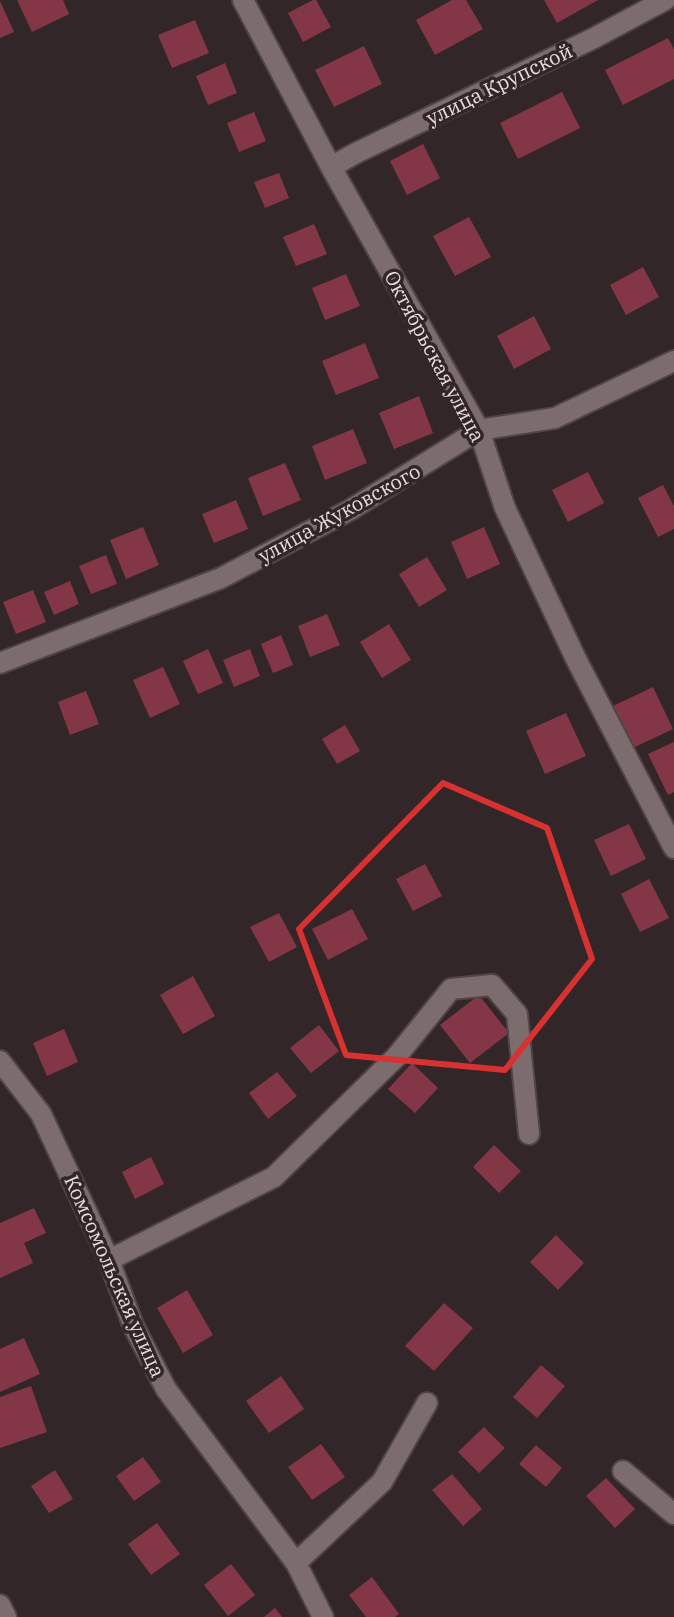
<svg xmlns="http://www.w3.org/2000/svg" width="674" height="1617" viewBox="0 0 674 1617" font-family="'IBM Plex Serif',serif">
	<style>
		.building { fill: #833746 }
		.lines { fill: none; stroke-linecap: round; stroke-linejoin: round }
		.minor-casing { stroke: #4f4546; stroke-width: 24 }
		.minor { stroke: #7c6c6e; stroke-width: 20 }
		.marked { fill: none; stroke: #d73131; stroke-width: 6; stroke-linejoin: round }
		.labels { text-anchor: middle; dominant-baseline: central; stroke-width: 7; stroke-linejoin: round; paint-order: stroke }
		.street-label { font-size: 20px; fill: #e6ddde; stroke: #332628 }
	</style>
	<rect width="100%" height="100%" fill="#332628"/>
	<path class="building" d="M17 0H63L69 14 32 32Z
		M313 0H316L331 27 303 42 288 13Z
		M452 0H466L483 29 435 55 416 20Z
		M544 0H598L557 23Z
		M0 1 14 32 0 38Z
		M195 20 209 53 172 68 158 35Z
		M668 38 674 49V79L623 105 605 70Z
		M364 46 382 84 334 107 315 70Z
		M225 63 237 93 208 105 196 76Z
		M562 92 580 128 518 159 500 123Z
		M254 112 266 141 239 152 227 123Z
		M423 144 440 178 407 195 390 161Z
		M279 173 289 198 265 208 254 182Z
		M469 217 491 257 455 276 433 236Z
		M314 224 327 254 296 266 283 237Z
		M643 267 659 297 626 315 610 285Z
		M346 274 360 306 325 320 312 288Z
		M534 316 551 349 514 369 497 336Z
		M365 343 379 378 336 395 322 361Z
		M419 396 433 433 394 449 379 413Z
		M353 429 367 463 325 480 312 446Z
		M285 463 301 500 263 516 248 478Z
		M588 472 604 503 568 522 552 490Z
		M663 485 674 506V529L658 537 638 498Z
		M236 500 248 529 214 543 202 514Z
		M143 527 159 565 126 579 110 540Z
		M484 527 500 564 467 579 451 542Z
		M106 555 117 584 91 594 79 566Z
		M427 557 447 590 419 607 399 574Z
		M70 581 79 604 54 615 44 592Z
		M33 590 46 622 16 634 3 602Z
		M327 614 340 645 310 657 298 626Z
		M389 624 411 660 382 678 360 642Z
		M281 635 293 665 273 673 261 644Z
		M208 649 223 683 198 694 183 661Z
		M250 649 260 676 234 687 223 660Z
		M163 667 180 704 150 718 133 680Z
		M653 687 673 729 633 748 613 706Z
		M86 691 99 724 70 735 58 702Z
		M566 713 586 756 545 774 526 731Z
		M345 725 360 751 337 764 322 739Z
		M674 742V792L668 795 648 754Z
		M629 824 646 859 611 876 594 840Z
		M425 864 442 896 413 911 396 879Z
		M649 879 669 918 640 932 621 894Z
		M352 909 368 939 328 960 312 929Z
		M279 913 297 947 269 962 250 927Z
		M193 976 215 1016 183 1034 160 995Z
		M479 995 509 1033 470 1063 440 1025Z
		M319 1025 339 1051 311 1073 290 1048Z
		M64 1029 78 1062 47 1076 33 1043Z
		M412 1063 438 1088 415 1113 388 1089Z
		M277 1072 297 1096 268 1119 249 1093Z
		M494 1145 521 1171 499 1193 473 1167Z
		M151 1157 164 1184 135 1199 122 1172Z
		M34 1208 46 1233 24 1243 33 1263 0 1278V1223Z
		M556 1235 584 1263 558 1290 530 1262Z
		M187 1290 213 1335 183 1353 157 1308Z
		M444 1303 473 1328 434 1371 405 1346Z
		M24 1338 40 1374 0 1392V1349Z
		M541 1365 565 1386 537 1418 513 1397Z
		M281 1376 304 1409 269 1433 246 1401Z
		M31 1386 47 1432 0 1448V1397Z
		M484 1427 505 1448 479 1473 458 1452Z
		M321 1444 345 1477 312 1500 288 1467Z
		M536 1445 562 1468 546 1487 519 1464Z
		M143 1457 161 1482 134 1501 116 1476Z
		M55 1470 73 1499 49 1513 31 1486Z
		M452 1474 482 1509 463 1526 432 1490Z
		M606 1478 635 1509 615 1528 586 1496Z
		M157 1523 180 1554 151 1575 128 1544Z
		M231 1564 255 1595 228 1616 204 1585Z
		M372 1577 399 1614 395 1617H366L349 1595Z
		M275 1608 282 1617H264Z"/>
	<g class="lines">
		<defs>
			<path id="minor" d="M243 0 331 167 479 430 505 508 576 659 674 848
				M331 167 356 153 594 38 665 0
				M0 663 221 578 350 510 479 430 555 418 674 361
				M0 1061 41 1114 109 1260 133 1325 166 1389 296 1563 323 1617
				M109 1260 274 1177 396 1057 451 989 492 985 517 1014 529 1134
				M623 1471 674 1514
				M296 1563 382 1482 427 1403
				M0 1605 6 1617"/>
		</defs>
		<use href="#minor" class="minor-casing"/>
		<use href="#minor" class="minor"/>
	</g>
	<path class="marked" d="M443 783 547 828 592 959 505 1070 346 1055 299 929Z"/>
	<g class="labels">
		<g class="street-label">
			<text transform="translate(499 84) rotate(-26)">улица Крупской</text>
			<text transform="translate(435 356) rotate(62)">Октябрьская улица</text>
			<text transform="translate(339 513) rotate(-29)">улица Жуковского</text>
			<text transform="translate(115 1276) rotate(66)">Комсомольская улица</text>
		</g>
	</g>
</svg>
